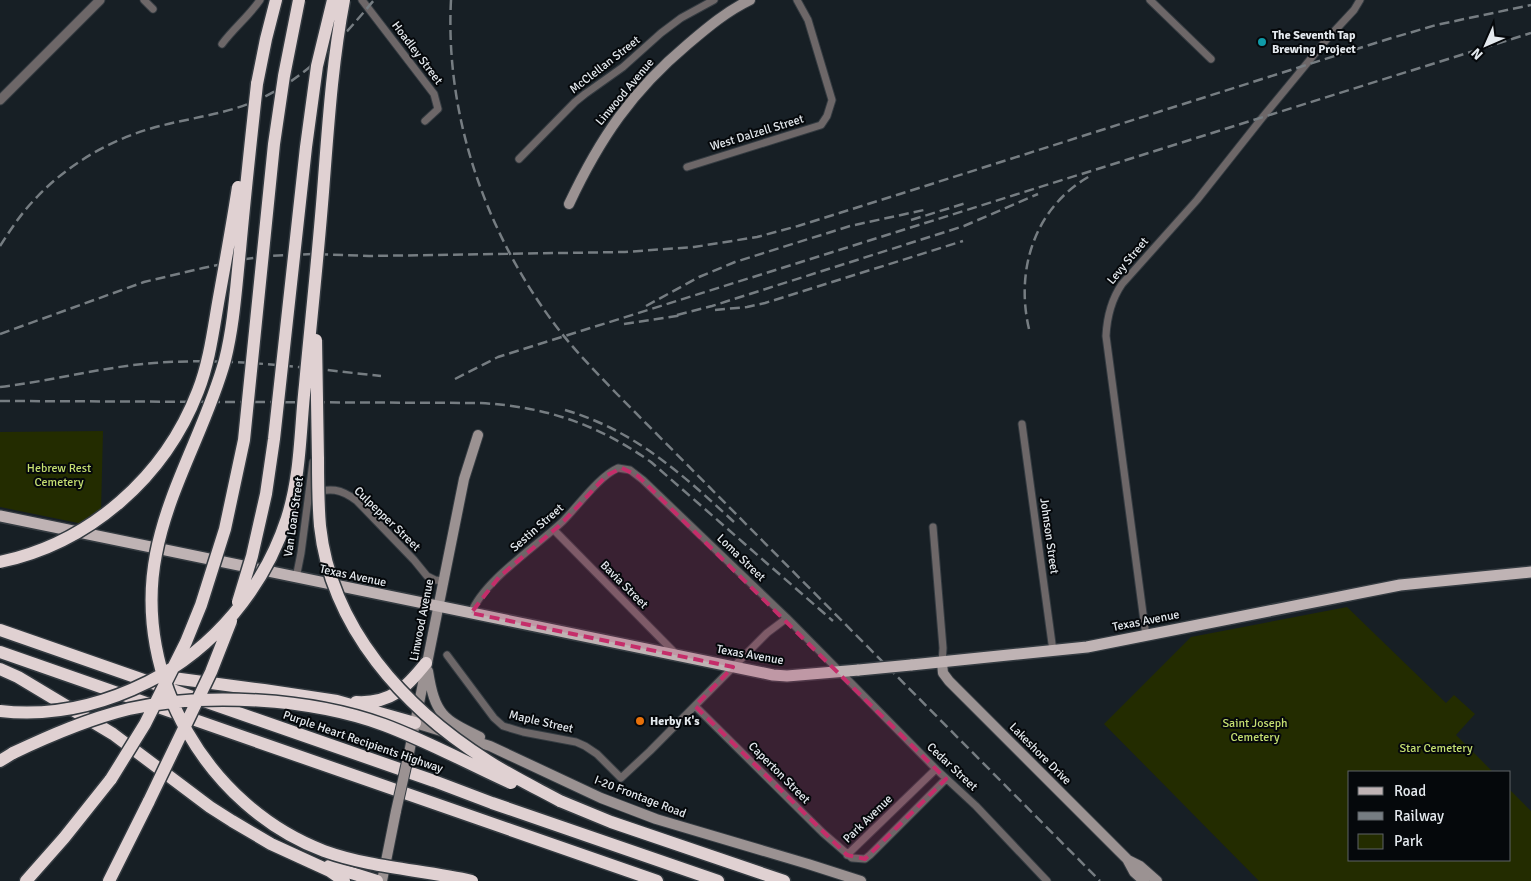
<svg xmlns="http://www.w3.org/2000/svg" width="1531" height="881" viewBox="0 0 1531 881" font-family="Signika,sans-serif">
	<style>
		.green { fill: #232c00 }
		.lines { fill: none; stroke-linecap: round; stroke-linejoin: round }
		.minor-casing { stroke: #343b41; stroke-width: 9 }
		.tertiary-casing { stroke: #343b41; stroke-width: 11 }
		.secondary-casing { stroke: #343b41; stroke-width: 12 }
		.primary-casing { stroke: #343b41; stroke-width: 14 }
		.motorway-casing { stroke: #343b41; stroke-width: 15 }
		.minor { stroke: #6d6768; stroke-width: 7 }
		.tertiary { stroke: #6d6768; stroke-width: 9 }
		.secondary { stroke: #9b9292; stroke-width: 10 }
		.primary { stroke: #bfb3b4; stroke-width: 11 }
		.motorway { stroke: #e0d1d2; stroke-width: 12 }
		.rail { stroke: #767d82; stroke-width: 2.5; stroke-dasharray: 10 5; stroke-linecap: butt }
		.secondary-bridge-casing { stroke: #343b41; stroke-width: 12; stroke-linecap: butt }
		.primary-bridge-casing { stroke: #343b41; stroke-width: 14; stroke-linecap: butt }
		.motorway-bridge-casing { stroke: #343b41; stroke-width: 15; stroke-linecap: butt }
		.secondary-bridge { stroke: #9b9292; stroke-width: 10 }
		.primary-bridge { stroke: #bfb3b4; stroke-width: 11 }
		.motorway-bridge { stroke: #e0d1d2; stroke-width: 12 }
		.marked { fill: #c52d6a; fill-opacity: 0.2; stroke: #c52d6a; stroke-width: 4; stroke-dasharray: 10 6; stroke-linejoin: round }
		.culture-dot { fill: #0f9aa8; stroke: #05080b; stroke-width: 2 }
		.food-dot { fill: #e8710a; stroke: #05080b; stroke-width: 2 }
		.labels { text-anchor: middle; dominant-baseline: central; stroke-width: 4; stroke-linejoin: round; paint-order: stroke }
		.poi-label { font-size: 12px; font-weight: bold; fill: #e4e9ee; stroke: #05080b; text-anchor: start }
		.street-label { font-size: 12px; fill: #e4e9ee; stroke: #05080b }
		.park-label { font-size: 12px; fill: #c5df71; stroke: #05080b }
	</style>
	<rect width="100%" height="100%" fill="#171f25"/>
	<path class="green" d="M103 431 101 512 83 524 0 507V432Z
		M1347 607 1446 703 1454 695 1475 714 1456 735 1493 772H1350V860H1510V790L1531 811V881H1259L1104 724 1191 637Z"/>
	<g class="lines">
		<defs>
			<path id="minor" d="M144 0 153 9
				M362 0 434 94 438 109 425 121
				M1150 0 1211 59
				M222 44C234 28 249 16 260 0
				M519 159 575 102 585 94 623 67 661 33 681 18 714 0
				M687 167 821 125 827 116 832 100 808 20 797 0
				M1022 424 1053 651
				M309 492C330 489 339 487 357 501L414 560 427 576 435 580 443 581
				M933 527 943 648 942 663
				M554 530 676 654
				M296 578 301 553 313 462
				M471 613C484 580 537 546 563 521 579 505 598 477 618 468L630 470 643 480 787 618 936 769 976 806 1047 881
				M1146 636 1106 336C1107 316 1111 300 1122 284L1197 200 1262 118 1327 39 1354 10 1360 0
				M447 655 494 718 503 726 523 732 576 742 585 746 597 754 621 778 650 751 767 633 787 618
				M695 706 823 833 852 858 865 859 870 855 946 779
				M847 855 936 769"/>
			<path id="tertiary" d="M0 100 100 0"/>
			<path id="secondary" d="M569 204C600 138 632 91 688 44 708 27 727 11 750 0
				M942 663 943 673 949 681 1127 859 1134 872 1144 881
				M428 671C435 714 442 719 480 737
				M415 723 490 746 601 798 656 819 808 864 861 881
				M409 753 464 479 478 435
				M1128 860 1140 866 1157 881
				M382 881 396 811"/>
			<path id="primary" d="M0 516 773 675 787 676 859 670
				M911 665 1087 647 1400 585 1531 572"/>
			<path id="motorway" d="M257 84 266 39 276 0
				M0 630 434 781 492 803 718 881
				M0 652 657 881
				M0 669 18 677 113 734 210 807 232 821 271 844 330 871 344 881
				M158 676 264 690 337 701 415 723
				M356 702C391 704 406 688 426 663
				M0 761 13 753
				M560 801 611 822 784 881
				M329 866 377 881
				M26 881 64 838 111 779
				M109 881 149 801"/>
		</defs>
		<use href="#minor" class="minor-casing"/>
		<use href="#tertiary" class="tertiary-casing"/>
		<use href="#secondary" class="secondary-casing"/>
		<use href="#primary" class="primary-casing"/>
		<use href="#motorway" class="motorway-casing"/>
		<use href="#minor" class="minor"/>
		<use href="#tertiary" class="tertiary"/>
		<use href="#secondary" class="secondary"/>
		<use href="#primary" class="primary"/>
		<use href="#motorway" class="motorway"/>
		<path class="rail" d="M451 0C445 113 484 227 550 318 570 346 594 370 618 395L1100 881
			M911 220 966 203
			M0 246C11 229 22 212 37 197 70 162 117 136 164 125 196 117 230 113 260 99 308 76 340 41 374 0
			M646 306 699 277 735 262 850 226 924 210
			M715 310 747 307 765 303 963 241
			M677 315 712 306 964 226 1038 194
			M624 324 683 315
			M1029 329C1015 269 1035 207 1090 176
			M0 334 144 282 203 268 246 259 269 256 312 254 369 256 625 252 694 247 757 237 798 226 900 194 1385 40 1436 25 1531 5
			M455 379 498 357 1531 33
			M0 387C52 381 102 367 154 363 230 357 306 368 381 376
			M0 401 481 403C547 407 597 424 651 462L833 621
			M565 410C634 430 682 474 734 522"/>
		<defs>
			<path id="secondary-bridge" d="M396 811 409 753"/>
			<path id="primary-bridge" d="M859 670 911 665"/>
			<path id="motorway-bridge" d="M257 84C251 139 245 194 240 250 236 287 234 324 225 360 207 426 169 486 156 554 132 677 208 807 324 851 371 868 424 870 472 881
				M316 340C317 380 317 419 318 458 318 480 318 503 320 526 331 628 404 708 488 761 511 776 536 788 560 801
				M0 562C90 543 165 477 198 391 209 363 213 332 218 303 225 264 232 226 238 187
				M238 602 252 556 266 494 274 439 306 147 317 66 333 0
				M0 711C52 717 102 705 148 682 214 649 264 588 287 518 301 475 300 429 305 385 311 320 318 256 323 192 328 128 332 63 344 0
				M13 753C51 735 88 719 129 709 206 692 310 698 384 725 427 741 469 764 511 783
				M111 779 145 724 186 642 201 605 225 529 244 440 274 144 284 76 299 0
				M149 801 211 672 231 621"/>
		</defs>
		<use href="#secondary-bridge" class="secondary-bridge-casing"/>
		<use href="#primary-bridge" class="primary-bridge-casing"/>
		<use href="#motorway-bridge" class="motorway-bridge-casing"/>
		<use href="#secondary-bridge" class="secondary-bridge"/>
		<use href="#primary-bridge" class="primary-bridge"/>
		<use href="#motorway-bridge" class="motorway-bridge"/>
	</g>
	<path class="marked" d="M622 468 638 476 946 779 865 859 847 855 695 706 733 667 471 613 499 577 561 524 607 475Z"/>
	<circle class="culture-dot" cx="1262" cy="42" r="5"/>
	<circle class="food-dot" cx="640" cy="721" r="5"/>
	<g class="labels">
		<g class="poi-label">
			<text x="1272" y="35">The Seventh Tap<tspan x="1272" dy="14">Brewing Project</tspan></text>
			<text x="650" y="721">Herby K's</text>
		</g>
		<g class="street-label">
			<text transform="translate(417 53) rotate(53)">Hoadley Street</text>
			<text transform="translate(605 65) rotate(-38)">McClellan Street</text>
			<text transform="translate(625 92) rotate(-50)">Linwood Avenue</text>
			<text transform="translate(757 133) rotate(-17)">West Dalzell Street</text>
			<text transform="translate(1128 261) rotate(-50)">Levy Street</text>
			<text transform="translate(294 517) rotate(-82)">Van Loan Street</text>
			<text transform="translate(387 519) rotate(44)">Culpepper Street</text>
			<text transform="translate(537 528) rotate(-41)">Sestin Street</text>
			<text transform="translate(1049 536) rotate(82)">Johnson Street</text>
			<text transform="translate(741 558) rotate(44)">Loma Street</text>
			<text transform="translate(353 576) rotate(12)">Texas Avenue</text>
			<text transform="translate(624 585) rotate(45)">Bavia Street</text>
			<text transform="translate(422 620) rotate(-79)">Linwood Avenue</text>
			<text transform="translate(1146 621) rotate(-11)">Texas Avenue</text>
			<text transform="translate(750 655) rotate(10)">Texas Avenue</text>
			<text transform="translate(541 722) rotate(13)">Maple Street</text>
			<text transform="translate(363 742) rotate(19)">Purple Heart Recipients Highway</text>
			<text transform="translate(1040 754) rotate(45)">Lakeshore Drive</text>
			<text transform="translate(952 767) rotate(43)">Cedar Street</text>
			<text transform="translate(779 773) rotate(45)">Caperton Street</text>
			<text transform="translate(640 797) rotate(21)">I-20 Frontage Road</text>
			<text transform="translate(868 819) rotate(-44)">Park Avenue</text>
		</g>
		<g class="park-label">
			<text x="59" y="468">Hebrew Rest<tspan x="59" dy="14">Cemetery</tspan></text>
			<text x="1255" y="723">Saint Joseph<tspan x="1255" dy="14">Cemetery</tspan></text>
			<text x="1436" y="748">Star Cemetery</text>
		</g>
	</g>
	<rect x="1348" y="771" width="162" height="90" fill="#05080b" stroke="#5e6266"/>
	<rect x="1358" y="787" width="25" height="8" fill="#bfb3b4" stroke="#5e6266"/>
	<text x="1394" y="796" font-size="15" fill="#e4e9ee">Road</text>
	<rect x="1358" y="812" width="25" height="8" fill="#767d82" stroke="#5e6266"/>
	<text x="1394" y="821" font-size="15" fill="#e4e9ee">Railway</text>
	<rect x="1358" y="834" width="25" height="15" fill="#232c00" stroke="#5e6266"/>
	<text x="1394" y="846" font-size="15" fill="#e4e9ee">Park</text>
	<g transform="translate(1486 45) rotate(225)" stroke="#05080b" stroke-width="4" paint-order="stroke">
	<path d="M0-4L9 19L0 12L-9 19Z" fill="#e4e9ee"/>
	<text y="-8" font-size="14" font-weight="bold" text-anchor="middle" fill="#e4e9ee">N</text>
	</g>
</svg>
